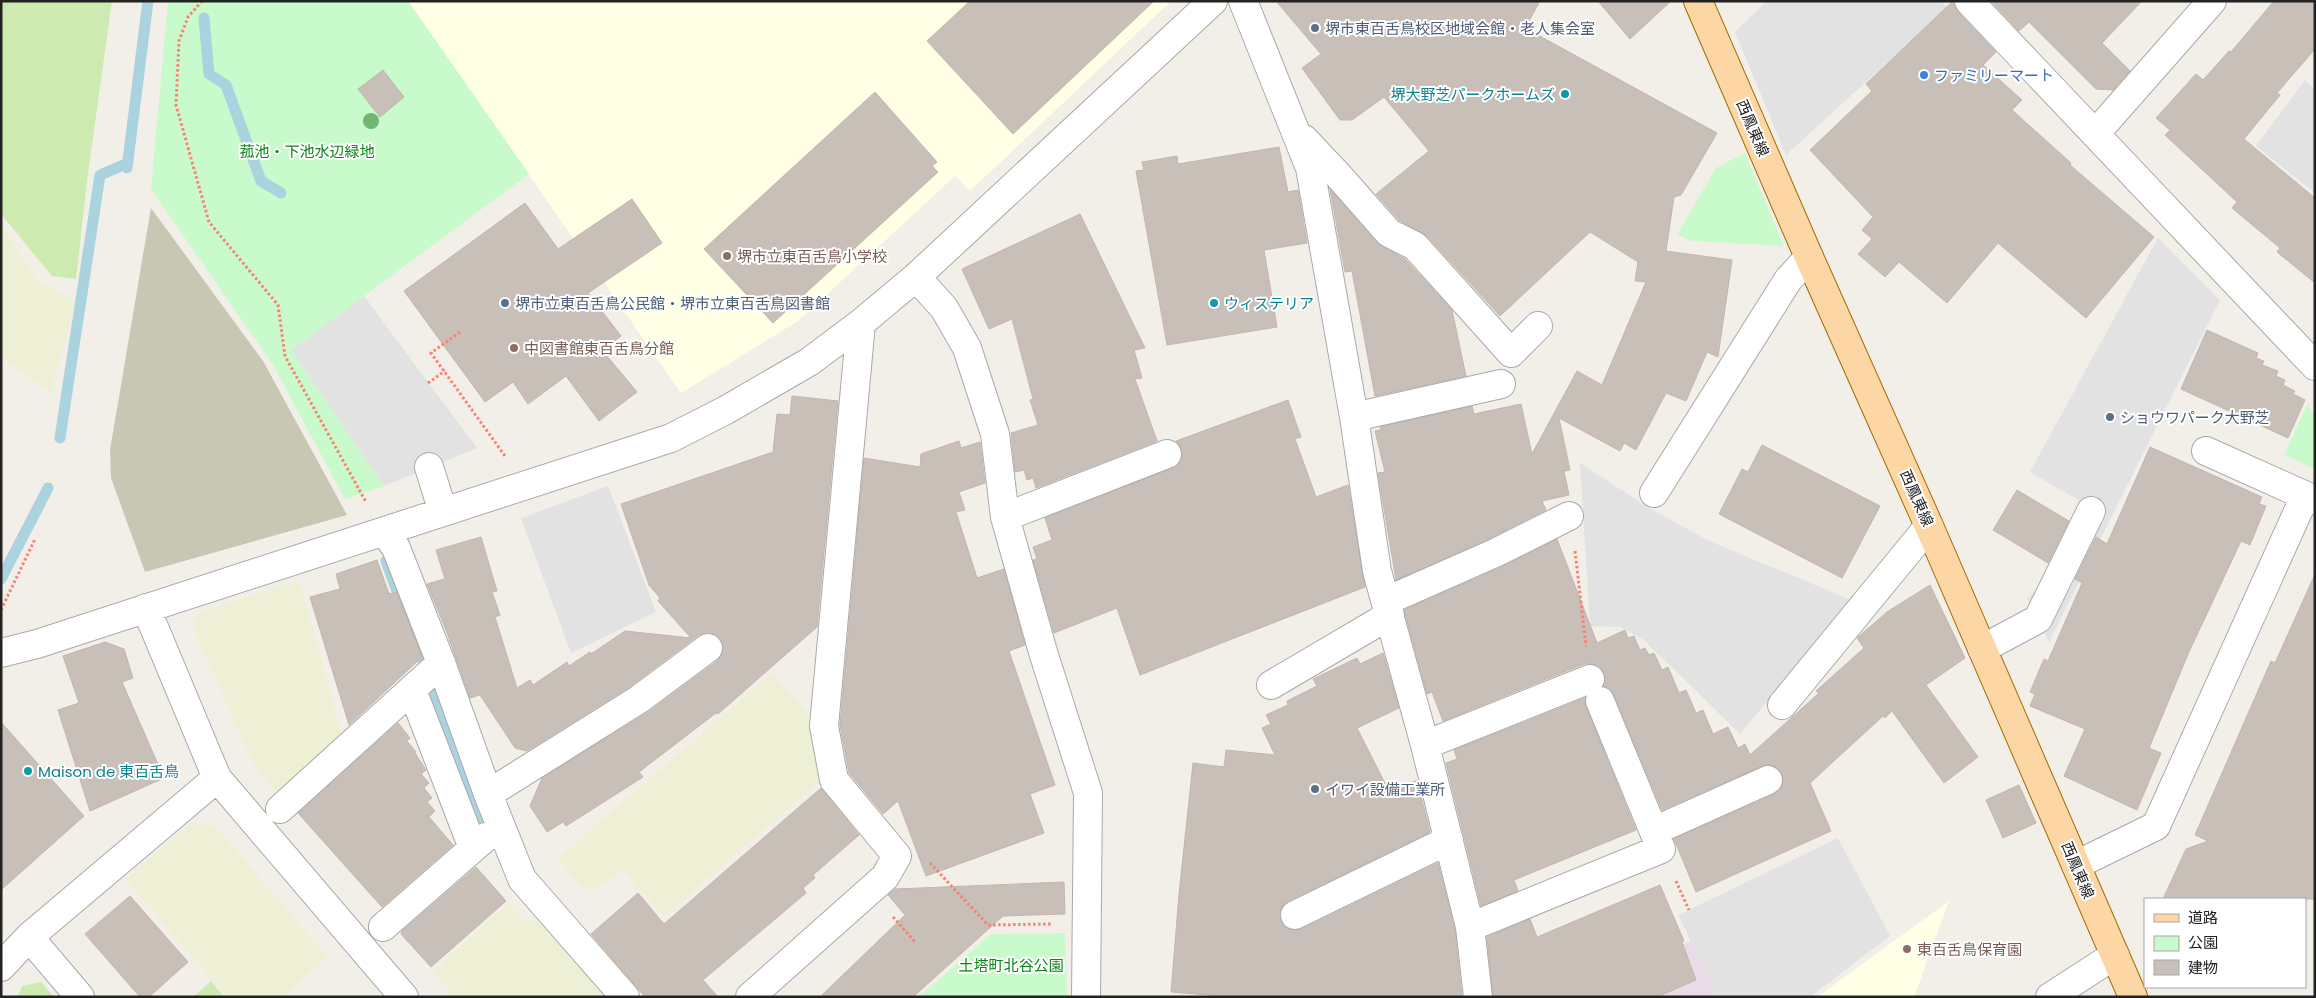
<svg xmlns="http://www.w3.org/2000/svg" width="2316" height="998" viewBox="0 0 2316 998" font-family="Poppins,'Noto Sans JP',sans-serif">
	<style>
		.industrial { fill: #ebdbe8 }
		.education { fill: #ffffe5 }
		.construction { fill: #c7c7b4 }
		.farmland { fill: #eef0d5 }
		.grass { fill: #cdebb0 }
		.park { fill: #c8facc }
		.parking { fill: #e2e2e2 }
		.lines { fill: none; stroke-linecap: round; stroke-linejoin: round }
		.stream { stroke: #aad3df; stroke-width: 11 }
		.building { fill: #c7bfb8; stroke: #c4b6ab }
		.minor-casing { stroke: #a9a9a9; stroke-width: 30 }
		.major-casing { stroke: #a06b00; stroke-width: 30 }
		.path { stroke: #fa8072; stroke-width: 3; stroke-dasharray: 2.5 2.5; stroke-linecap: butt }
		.minor { stroke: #fff; stroke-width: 28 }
		.major { stroke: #fcd6a4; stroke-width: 28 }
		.tree { fill: #74b475 }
		.service-dot { fill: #5c6f8a; stroke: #fff; stroke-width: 2 }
		.shop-dot { fill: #3f7fe0; stroke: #fff; stroke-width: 2 }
		.culture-dot { fill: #0f9aa8; stroke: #fff; stroke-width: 2 }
		.education-dot { fill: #8d6e63; stroke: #fff; stroke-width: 2 }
		.labels { text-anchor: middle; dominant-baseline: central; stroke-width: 4; stroke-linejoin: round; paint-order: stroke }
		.service-label { font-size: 15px; fill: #4e5e75; stroke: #fff; text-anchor: start }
		.shop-label { font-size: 15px; fill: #366cbe; stroke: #fff; text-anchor: start }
		.culture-label { font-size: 15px; fill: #0d838f; stroke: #fff; text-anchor: start }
		.street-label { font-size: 15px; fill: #222; stroke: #fff }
		.park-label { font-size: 15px; fill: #0c8416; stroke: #fff }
		.education-label { font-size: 15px; fill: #785e54; stroke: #fff; text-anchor: start }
	</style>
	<rect width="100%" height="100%" fill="#f2efe9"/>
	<path class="industrial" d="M1691 941 1718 997H1565Z"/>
	<path class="education" d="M408 1H1171L970 191 955 176 798 321 681 393Z
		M1949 901 1914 997H1817Z"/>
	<path class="construction" d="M151 208 263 361 347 515 145 572 111 478 110 450Z"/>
	<path class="farmland" d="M1 225 38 282 76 301 51 392 1 358Z
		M299 580 343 739 280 796 253 763 193 627 199 613Z
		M771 674 811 716 812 742 823 778 664 916 626 873 619 872 599 887 584 889 557 859Z
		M191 823 215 826 328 957 281 997H227L125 879Z
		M508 903 521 917 527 920 541 921 610 997H455L434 971Z"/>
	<path class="grass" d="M1 1H112L88 173 76 279 52 276 1 214Z
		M211 981 224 997H193Z
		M41 982 54 997H18L22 986Z"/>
	<path class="park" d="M168 1H408L529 174 291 350 384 486 345 499 273 365 151 189Z
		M1745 153 1784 246 1692 241 1677 234 1716 168Z
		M2307 405 2315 414V469L2284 455Z
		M1065 933 1067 997H919L991 934Z"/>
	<path class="parking" d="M1767 1H1941L1947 8 1786 155 1735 32Z
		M2305 80 2315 89V193L2256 146Z
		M2158 238 2220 300 2049 642 2027 598 2048 582 2080 501 2030 472Z
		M364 296 477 448 384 486 291 350Z
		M1580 463 1646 506 1707 540 1851 600 1740 734 1645 641 1621 627 1590 626Z
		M608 486 656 612 571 653 521 518Z
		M1838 838 1890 936 1810 997H1718L1678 915Z"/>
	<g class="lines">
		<path class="stream" d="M204 18 209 74 226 85 261 181 281 193
			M127 168 148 1
			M60 438 100 175 128 163
			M386 561 422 659
			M1 579 48 488
			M433 693 484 824"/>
	</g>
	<path class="building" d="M970 1H1154L1013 134 927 41Z
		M1276 1H1540L1525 28 1717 133 1681 195 1674 197 1666 251 1732 260 1718 357 1707 352 1686 401 1666 393 1636 450 1624 443 1620 451 1559 418 1570 470 1564 471 1569 495 1542 501 1546 510 1488 539 1396 580 1378 473 1385 472 1375 431 1381 430 1380 427 1472 406 1474 414 1521 404 1532 454 1577 371 1602 385 1646 282 1635 281 1638 262 1590 232 1500 316 1427 236 1399 220 1376 194 1429 151 1384 97 1352 120H1340L1302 68 1321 54Z
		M1598 1H1671L1630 39Z
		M1953 1 1958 12 1996 52 1983 65 2022 100 2012 110 2071 163 2070 165 2154 237 2086 318 1998 243 1947 303 1899 262 1885 277 1858 254 1872 239 1862 230 1873 217 1810 150 1872 91 1866 84Z
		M1991 1H2142L2102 43 2130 71 2113 90 2096 89 2029 22 2019 31Z
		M2274 1H2315V49L2277 93 2280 95 2244 139 2315 198V283L2277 252 2280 248 2232 208 2237 202 2165 135 2170 130 2156 118 2196 74 2203 80 2229 51 2231 52Z
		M383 70 404 97 380 117 358 89Z
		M875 92 937 162 932 166 938 172 773 323 704 249Z
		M1279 147 1288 192 1298 190 1307 243 1264 250 1277 327 1167 345 1136 171 1144 170 1142 162 1177 156 1178 164Z
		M1330 189 1377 243 1405 259 1452 310 1466 376 1375 396 1352 271 1345 272Z
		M632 199 662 243 588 293 621 336 602 350 637 392 599 421 566 376 528 404 513 382 485 402 404 291 525 203 558 249Z
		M1080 214 1145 348 1134 350 1142 378 1135 379 1157 441 1036 488 1033 478 1027 480 1024 470 1015 472 1011 433 1038 425 1030 400 1033 399 1012 319 989 329 962 269Z
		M2207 330 2258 353 2256 358 2264 361 2262 365 2278 371 2276 376 2285 380 2283 385 2295 391 2293 394 2305 400 2288 438 2181 389Z
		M792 396 838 401 817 627 718 714 716 713 639 772 643 777 566 826 563 822 547 832 530 806 542 778 647 713 717 661 722 654 723 646 720 638 714 634 707 632 699 635 629 687 527 751 515 748 480 695 470 698 446 630 427 584 445 579 436 550 481 537 497 591 492 592 500 615 495 617 517 688 530 680 533 685 567 662 569 666 590 652 591 654 625 631 691 638 658 601 660 598 649 585 621 504 773 452 777 414 790 415Z
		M1288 400 1301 437 1295 439 1316 497 1348 485 1365 587 1140 675 1117 608 1054 633 1033 560 1037 559 1033 547 1052 540 1045 518 1173 468 1179 463 1182 456 1181 448 1176 441Z
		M959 441 961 448 980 442 985 483 959 492 965 510 956 512 977 578 1004 569 1025 645 1009 651 1055 785 1030 794 1044 833 926 876 898 801 883 814 849 773 840 725 864 458 920 467 921 454Z
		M1762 445 1880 506 1842 578 1719 514 1742 469 1748 472Z
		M2150 447 2262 497 2259 504 2266 506 2250 545 2241 541 2188 654 2149 748 2161 753 2137 810 2064 776 2085 729 2030 706 2035 694 2030 692 2044 659 2048 661 2082 583 2075 579 2096 537 2107 544Z
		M2017 490 2069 521 2048 563 1993 530Z
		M1557 539 1597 643 1625 630 1628 638 1634 636 1640 650 1645 648 1649 655 1654 653 1662 670 1668 667 1679 693 1686 690 1696 713 1703 710 1713 734 1728 727 1738 748 1745 744 1750 755 1819 693 1816 691 1864 648 1857 638 1887 612 1930 585 1965 658 1926 685 1978 757 1944 783 1892 711 1885 718 1883 716 1810 783 1831 831 1696 892 1674 839 1775 794 1780 790 1783 782 1782 774 1778 768 1770 765 1762 766 1662 810 1614 695 1610 689 1603 686 1605 674 1599 666 1592 664H1584L1443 721 1432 692 1427 694 1404 610 1502 567Z
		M377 560 389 594 397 592 422 657 349 725 310 597 340 589 336 574Z
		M2315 574V899H2163L2186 849 2208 841 2195 835 2271 661 2275 663Z
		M105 642 124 649 133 678 122 682 164 778 90 811 58 710 79 703 63 656Z
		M1383 653 1399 708 1357 728 1390 793 1417 780 1430 832 1288 901 1282 907 1279 914 1281 921 1287 928 1294 931 1302 929 1438 863 1455 930 1462 997H1233L1171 992 1179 894 1193 763 1224 767 1226 750 1275 755 1262 728 1271 724 1266 715 1288 705 1287 701 1317 686 1313 679 1357 658 1360 664Z
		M1585 698 1586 707 1636 830 1514 880 1518 891 1481 906 1446 763 1457 759 1454 750Z
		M1 722 84 816 1 890Z
		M398 723 410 738 407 741 416 752 415 753 426 770 421 774 429 783 424 788 432 798 427 802 435 811 429 817 453 845 382 907 298 813Z
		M2019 785 2036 823 2003 838 1986 800Z
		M821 788 859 835 813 875 815 878 803 888 806 893 703 980 718 997H645L591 934 638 893 664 924Z
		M476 867 506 901 431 967 401 934 402 931Z
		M1064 882 1065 914 1003 916 913 997H820L905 915 888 895 895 889Z
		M1660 885 1684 941 1682 942 1696 980 1657 997H1493L1487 937 1530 919 1537 937Z
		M130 896 188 962 149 997H140L85 934Z"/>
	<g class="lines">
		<defs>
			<path id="minor" d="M1243 1 1310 168 1354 417 1377 571 1425 745 1470 927 1478 997
				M1969 1 2315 366
				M2095 134 2212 1
				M1304 139 1337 174 1389 233 1415 246 1511 353 1538 326
				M916 277 944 308 967 348 995 434 1005 517 1043 652 1088 793 1086 997
				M1354 417 1501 384
				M2206 451 2315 500
				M429 467 443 512
				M1654 493 1788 280 1809 257
				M1005 517 1167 454
				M384 531 396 548 441 663 488 794 522 879 625 997
				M1386 601 1495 553 1569 516
				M146 608 217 778 404 997
				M1982 649 2038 619 2091 511
				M1 653 37 644 671 438 726 410 809 362 861 323 916 277 1213 1
				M1271 685 1390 615
				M412 690 473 848
				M1782 705 1929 526
				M1425 745 1590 679
				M488 794 638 700 708 648
				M280 809 441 663
				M1654 831 1768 780
				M2076 865 2156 826 2305 496
				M1295 915 1449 840
				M383 927 486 837
				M1470 927 1661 849 1600 701
				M29 937 80 997
				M1 967 29 937 217 778
				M750 997 885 877 897 856 834 780 824 726 861 323
				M2050 997 2115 955"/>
			<path id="major" d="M1698 1 1809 257 1929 526 2133 997"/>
		</defs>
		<use href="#minor" class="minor-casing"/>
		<use href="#major" class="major-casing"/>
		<path class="path" d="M202 1 188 17 179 41 176 105 209 222 278 305 285 356 366 502
			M460 332 431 353 505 456
			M428 383 445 371
			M1575 551 1586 646
			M1 610 35 539
			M930 863 988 925 1052 924
			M1676 881 1689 910
			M893 917 915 942"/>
		<use href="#minor" class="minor"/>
		<use href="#major" class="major"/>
	</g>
	<circle class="tree" cx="371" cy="121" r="8"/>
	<g class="service-dot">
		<circle cx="1315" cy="28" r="5"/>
		<circle cx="505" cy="303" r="5"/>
		<circle cx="2110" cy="417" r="5"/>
		<circle cx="1315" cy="789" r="5"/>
	</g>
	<circle class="shop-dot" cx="1924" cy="75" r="5"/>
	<g class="culture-dot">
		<circle cx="1565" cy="94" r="5"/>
		<circle cx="1214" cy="303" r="5"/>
		<circle cx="28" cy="771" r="5"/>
	</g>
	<g class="education-dot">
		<circle cx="727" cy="256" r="5"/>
		<circle cx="514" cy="348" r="5"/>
		<circle cx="1907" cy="949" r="5"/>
	</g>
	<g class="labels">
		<g class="service-label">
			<text x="1325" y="28">堺市東百舌鳥校区地域会館・老人集会室</text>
			<text x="515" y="303">堺市立東百舌鳥公民館・堺市立東百舌鳥図書館</text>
			<text x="2120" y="417">ショウワパーク大野芝</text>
			<text x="1325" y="789">イワイ設備工業所</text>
		</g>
		<g class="shop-label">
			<text x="1934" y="75">ファミリーマート</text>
		</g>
		<g class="culture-label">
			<text x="1555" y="94" text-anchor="end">堺大野芝パークホームズ</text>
			<text x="1224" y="303">ウィステリア</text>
			<text x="38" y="771">Maison de 東百舌鳥</text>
		</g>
		<g class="street-label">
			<text transform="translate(1753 128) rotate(67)">西鳳東線</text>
			<text transform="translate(1917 498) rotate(66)">西鳳東線</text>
			<text transform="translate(2078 870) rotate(67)">西鳳東線</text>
		</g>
		<g class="park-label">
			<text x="307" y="151">菰池・下池水辺緑地</text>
			<text x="1011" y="965">土塔町北谷公園</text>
		</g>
		<g class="education-label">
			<text x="737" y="256">堺市立東百舌鳥小学校</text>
			<text x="524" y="348">中図書館東百舌鳥分館</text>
			<text x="1917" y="949">東百舌鳥保育園</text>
		</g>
	</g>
	<rect width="2316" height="998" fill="none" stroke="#222222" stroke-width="5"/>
	<rect x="2144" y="898" width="162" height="90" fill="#ffffff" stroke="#a7a7a7"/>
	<rect x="2154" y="914" width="25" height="8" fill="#fcd6a4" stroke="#a7a7a7"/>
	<text x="2188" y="923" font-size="15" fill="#222222">道路</text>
	<rect x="2154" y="936" width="25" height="15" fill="#c8facc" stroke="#a7a7a7"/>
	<text x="2188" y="948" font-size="15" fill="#222222">公園</text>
	<rect x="2154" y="960" width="25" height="15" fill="#c7bfb8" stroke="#a7a7a7"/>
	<text x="2188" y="973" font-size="15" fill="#222222">建物</text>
</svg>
